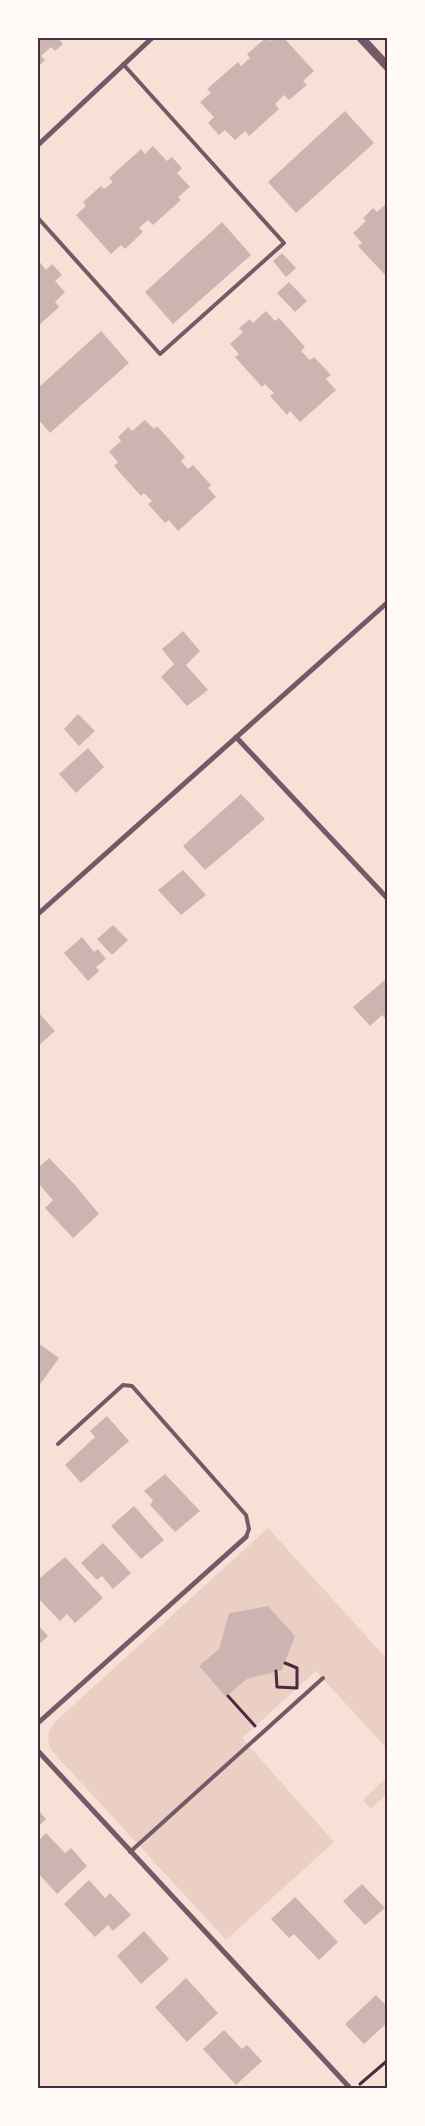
<svg xmlns="http://www.w3.org/2000/svg" width="425" height="2126" viewBox="0 0 425 2126" font-family="Ubuntu,sans-serif">
	<style>
		.green { fill: #ebcfc5; fill-rule: evenodd }
		.building { fill: #ccb4b1 }
		.lines { fill: none; stroke-linecap: round; stroke-linejoin: round }
		.path { stroke: #4a2c40; stroke-width: 3 }
		.service { stroke: #755966; stroke-width: 4 }
		.minor { stroke: #755966; stroke-width: 5 }
		.tertiary { stroke: #755966; stroke-width: 9 }
		.neatline { fill: none; stroke: #4a2c40; stroke-width: 2 }
	</style>
	<rect width="100%" height="100%" fill="#f7e1d7"/>
	<path class="green" d="M268 1528 387 1659V1749L316 1671 242 1738 334 1842 226 1940 52 1751C45 1739 48 1729 57 1720ZM268 1606 295 1636 282 1670 247 1679 227 1697 199 1667 219 1649 229 1613Z
		M387 1777V1794L371 1809 363 1800Z"/>
	<path class="building" d="M38 38H63L60 40 63 44 55 51 51 47 41 56 45 60 38 67Z
		M266 38 270 41 274 38H284L314 71 303 81 307 85 289 100 284 95 275 104 279 109 249 136 245 131 235 140 225 130 219 135 208 123 214 117 200 102 211 93 207 89 238 62 241 66 250 58 247 54Z
		M345 111 374 143 296 213 268 182Z
		M153 146 167 161 172 157 182 168 177 173 190 187 178 197 181 200 153 225 148 220 139 228 143 232 125 249 121 245 111 254 76 215 86 206 83 202 101 186 104 189 113 182 109 178 141 149 145 154Z
		M388 202V275L386 276 358 246 362 243 353 233 366 221 363 218 373 208 377 212Z
		M222 222 251 255 173 324 145 292Z
		M282 253 296 268 286 277 273 261Z
		M38 260 46 270 52 264 62 275 55 281 65 292 55 302 59 307 38 326Z
		M289 282 307 301 295 312 277 293Z
		M266 311 275 321 279 318 305 347 301 351 310 360 314 357 331 375 326 379 336 390 300 422 290 411 287 415 270 396 274 393 265 384 262 387 235 357 239 354 230 344 243 332 239 328 250 319 253 323Z
		M101 331 129 363 50 433 38 419V388Z
		M145 420 154 429 157 426 185 457 181 461 188 469 193 465 211 485 208 488 216 497 178 531 169 520 165 523 148 504 152 501 144 493 141 496 114 466 118 462 109 452 121 441 118 437 128 427 132 431Z
		M183 631 200 651 186 665 208 690 187 706 161 677 174 664 162 649Z
		M78 714 95 731 79 746 64 729Z
		M88 748 104 767 76 793 59 774Z
		M241 794 265 819 205 870 183 846Z
		M183 870 206 895 181 915 158 890Z
		M113 925 128 940 112 955 97 939Z
		M82 937 94 952 98 949 106 959 96 967 99 971 88 981 64 953Z
		M385 980 388 982V1021L382 1015 370 1026 353 1007Z
		M38 1012 55 1031 38 1046Z
		M49 1158 75 1185 99 1214 73 1238 45 1208 53 1200 38 1183V1168Z
		M38 1343 59 1358 38 1387Z
		M107 1416 129 1441 81 1483 65 1465 95 1437 90 1431Z
		M165 1474 200 1511 175 1532 150 1505 153 1500 144 1491Z
		M134 1506 164 1540 141 1559 111 1526Z
		M103 1543 131 1573 113 1589 102 1576 97 1580 81 1563Z
		M65 1557 103 1598 75 1623 67 1614 60 1621 38 1598V1576L40 1578Z
		M268 1606 295 1636 282 1670 247 1679 226 1697 199 1666 219 1649 229 1613Z
		M38 1625 48 1636 38 1645Z
		M38 1810 46 1819 38 1827Z
		M46 1833 65 1853 71 1848 87 1866 57 1894 38 1873V1841Z
		M89 1880 105 1898 110 1893 131 1915 113 1931 108 1925 95 1937 64 1904Z
		M362 1884 385 1908 365 1925 343 1901Z
		M295 1897 338 1942 319 1960 294 1934 289 1938 271 1919Z
		M144 1931 169 1959 141 1984 117 1956Z
		M186 1978 218 2013 187 2042 155 2007Z
		M376 1995 388 2007V2022L364 2044 345 2024Z
		M224 2030 242 2049 247 2045 262 2061 236 2085 203 2049Z"/>
	<g class="lines">
		<path class="path" d="M276 1671 277 1687 297 1688V1668L285 1663
			M228 1696 255 1726
			M360 2084 388 2060"/>
		<path class="service" d="M38 218 160 354 284 243 123 64
			M58 1444 123 1385 132 1386 246 1515 249 1529 246 1537
			M130 1852 323 1678"/>
		<path class="minor" d="M38 145 152 38
			M236 737 388 899
			M38 914 388 602
			M38 1723 246 1537
			M38 1751 350 2088"/>
		<path class="tertiary" d="M361 38 388 67"/>
	</g>
	<rect width="425" height="2126" fill="none" stroke="#fffaf5" stroke-width="78"/>
	<rect x="39" y="39" width="347" height="2048" class="neatline"/>
</svg>
